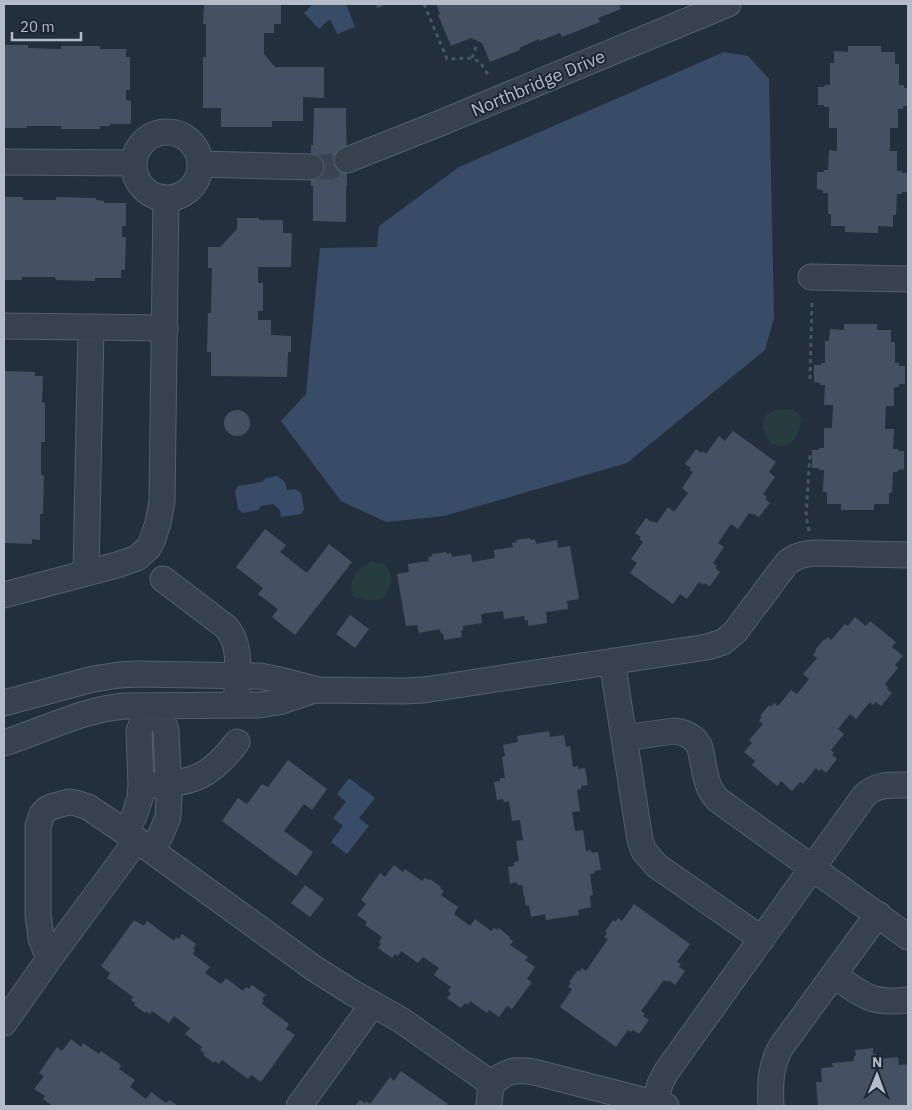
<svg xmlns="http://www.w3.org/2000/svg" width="912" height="1110" viewBox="0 0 912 1110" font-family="'IBM Plex Sans',sans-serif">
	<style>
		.green { fill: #263c3f }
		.water { fill: #394c67 }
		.building { fill: #455162 }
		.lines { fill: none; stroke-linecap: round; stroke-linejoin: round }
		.minor-tunnel { stroke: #3a4453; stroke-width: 25; stroke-dasharray: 25 12; stroke-linecap: butt }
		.minor-casing { stroke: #565f6c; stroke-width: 27 }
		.path { stroke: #44595c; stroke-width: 3; stroke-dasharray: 4 4; stroke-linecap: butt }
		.minor { stroke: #38414e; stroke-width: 25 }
		.labels { text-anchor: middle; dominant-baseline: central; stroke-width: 4; stroke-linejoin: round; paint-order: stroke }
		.street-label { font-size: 18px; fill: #b4bcc9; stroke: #1d2633 }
	</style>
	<rect width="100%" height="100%" fill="#242f3e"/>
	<path class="green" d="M792 409 798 413 802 420C799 431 796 444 783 446 779 447 774 444 770 443L762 428 765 416 775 410Z
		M372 561 385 565C387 568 390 572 391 575 392 584 389 596 380 599 373 602 359 599 353 596 347 578 359 569 372 561Z"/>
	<path class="water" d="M313 4H346L355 27 337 34 330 19 319 29 304 13Z
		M724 52 748 56 769 79 774 318 765 350 627 463 444 516 386 522 341 501 281 421 306 394 320 248 377 247 379 226 459 167Z
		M277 476 285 482 287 490 295 489 301 493 304 509 301 514 281 517 280 510 273 504 261 506 258 510 243 513 238 509 235 491 238 486 262 482 266 478Z
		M349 778 375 798 359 818 369 826 347 854 331 842 343 826 333 818 346 802 337 794Z"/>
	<path class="building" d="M204 4H281V24H274V33H264V54L275 67H324V98L303 97V121H272V127H221V108H203V57H206V24H203Z
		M376 4H388L377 8Z
		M436 4H619L621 9 598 18 600 22 562 37 560 33 539 41V39L519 48 520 50 490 62 482 43 471 38 451 46 438 15 440 14Z
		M4 45H28V48L61 49V46H100V49H126V57H130V90H126V100L131 101V124H110V126H100V129H61V126H27V128H4Z
		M848 46H881V52H895V64H899V85H904V88H908V106H903V109H898V128H890V151H897V171H902V173H908V192H902V194H897L896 215H893V227L878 226V233L845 232V226H831V214H828V193H823V190L817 189V172H824V170H828L829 150 837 151V128H829V107H824V105H818V87H824L825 85H830V63H834V51L848 52Z
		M314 108H346L347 186H346V222L313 221V186H311V145H313Z
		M4 197H23V200H56V197L96 198V200L104 201V203H126V226H122V237H126L125 270H121V278H95V281L56 280 55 277H22V280H4Z
		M237 218H259V220H283V233H292L291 267H258V283H263V311H258V320H271V335L291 336V352H288L287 377 211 376V352H207L208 313H211L212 268H208V247H220L237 229Z
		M844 324H877V330H891V342H895V363H899V366H905V384H899V387H894V406H886L885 429H894L893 449H898V451H904V469L898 470V472H893L892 493H889V504H874V510H841V504H827V492H823L824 470H819V468H812V450H819V448H824V428H832L833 405H824L825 385H820V383L814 382V365H821V363H825V341H829L830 329 844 330Z
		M4 371 35 372V376H43L42 402 45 403V442H41V475H44L43 514H40V540L32 539V544L4 543Z
		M224 423a13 13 0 1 1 26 0a13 13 0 1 1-26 0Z
		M733 431 776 462 769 472 775 477 763 494 767 497 765 499 770 503 759 517 754 514 753 515 749 513 738 529 731 524 718 543 724 547 713 563 717 566 715 568 720 572 710 586 704 583 703 585 699 582 687 599 680 594 673 604 630 573 637 563 631 559 643 542 639 539 641 537 635 533 646 518 651 522 652 521 657 523 668 507 674 512 688 493 682 488 693 472 689 470 691 468 685 464 696 449 701 453 703 451 706 454 719 436 725 441Z
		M265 529 286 545 280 552 307 573 329 544 352 562 295 635 272 617 278 609 258 594 263 588 236 567Z
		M530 538 531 540 535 539 536 544 557 540 558 548 570 546 579 599 567 601 568 609 546 612 547 623 528 626V620L525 621 524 616 504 619 503 611 481 614 482 623 463 626V630L461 631 462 637 444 640 443 633 441 634 440 629 419 633 417 625 406 626 397 574 409 572 408 564 429 561 428 557 432 556V554L446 552 447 554 451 553 452 557 471 554 472 562 495 558 494 550 513 547 512 543 517 542 516 540Z
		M350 615 369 629 355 648 336 634Z
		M855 617 866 626 870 621 896 642 892 647 903 656 895 665 898 668 885 684 888 687 887 689 892 693 881 706 876 702 873 705 870 702 856 719 850 714 838 729 844 734 831 750 834 753 832 755 837 759 826 773 821 769 819 771 816 768 803 784 800 782 792 791 781 781 777 786 752 765 755 761 744 752 752 743 749 740 763 724 759 721 762 717 760 716 769 705 771 707 774 703 778 706 791 690 797 694 809 679 803 674 817 658 813 655 816 651 815 650 824 639 825 640 828 637 831 640 845 624 848 626Z
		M549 731 550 737 564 735 566 747 570 746 573 767 578 766V769L585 768 588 785 581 786V789L577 790 580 811 572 812 575 831 583 830 586 851 591 850 592 853 598 852 601 870 594 871 595 873 590 874 593 895 590 896 591 907 578 910 579 915 546 920 545 914 531 917 529 905 526 906 522 885H517V882L510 884 508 867 514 866V862L519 861 516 841 523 840 520 820 512 821 509 801 504 802 503 799 497 800 494 782 500 781V778H505L502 757 505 756 503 745 518 742 517 736Z
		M288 760 327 789 312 810 304 804 284 831 313 852 296 876 222 821 238 798 247 804 262 784 268 787Z
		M394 865 403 872 405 869 422 881 425 878 429 880 430 879 441 887 440 888 444 891 441 895 458 907 454 914 470 926 475 919 491 931 494 928 498 930 499 928 510 937 509 938 513 941 510 945 528 957 525 960 535 967 527 979 532 982 512 1009 507 1006 499 1017 489 1010 487 1013 470 1001 468 1005 465 1003 461 1008 447 998 451 993 448 991 451 987 434 975 439 968 423 957 418 963 401 951 398 956 395 954 392 958 378 948 381 944 379 942 382 937 365 925 367 922 357 915 366 904 361 900 380 873 385 877Z
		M305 885 324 899 310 917 291 903Z
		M634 904 690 944 677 962 681 964 679 967 685 971 675 985 669 980 667 982 664 980 641 1011 645 1014 643 1016 649 1020 639 1034 633 1030 631 1032 628 1030 616 1047 560 1007 572 989 568 987 571 983 569 982 578 970 579 972 582 968 586 971 608 939 604 937 607 933 605 932 613 920 615 922 618 918 622 921Z
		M134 920 144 926 147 921 174 941 176 937 179 939 182 934 196 944 193 949 195 950 193 954 210 967 205 973 221 984 226 978 243 991 246 987 249 989 252 985 266 995 262 999 264 1000 262 1004 289 1024 286 1029 295 1035 261 1082 251 1075 248 1079 222 1060 219 1064 215 1061 214 1063 203 1055 205 1053 200 1050 202 1047 185 1034 190 1028 174 1016 169 1023 152 1011 150 1014 146 1011 145 1013 134 1005 135 1003 131 1000 133 997 107 978 110 973 101 966Z
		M71 1039 81 1047 83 1043 99 1054 101 1051 121 1065 119 1069 135 1080 130 1087 146 1099 151 1092 166 1103 169 1100 178 1106H53L43 1099 45 1096 34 1089 44 1076 39 1073 57 1047 62 1051Z
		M873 1048V1054H876L877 1059 898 1057 899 1065 908 1064V1106H818L816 1082H822L821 1068 833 1067 832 1063 854 1061V1056H856L855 1050Z
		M401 1071 448 1104 446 1106H355L360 1100 365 1103 366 1101 370 1104 390 1077 394 1081Z"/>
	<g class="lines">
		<path class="minor-tunnel" d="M311 167H329L347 160"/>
		<defs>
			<path id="minor" d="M134 165a33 33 0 1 1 66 0a33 33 0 1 1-66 0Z
				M347 160 438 124 728 4
				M4 162 133 163
				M200 164 311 167
				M811 277 908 279
				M4 326 165 328
				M86 573 91 328
				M163 579 226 627C242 644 237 671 237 692
				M4 595 117 565 137 558 148 548 152 541 158 523 162 501 166 199
				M612 661 640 840 644 851 657 866 762 939
				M4 703 93 679 119 675 137 674 260 676 280 680 319 690
				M624 738 674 731C685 732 693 736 699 745 705 763 703 785 718 800L908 937
				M4 743C45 730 83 709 126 706L259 705 279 702 312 691 319 690 403 691 424 690 707 647 723 642 735 632 786 564C794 556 803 554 815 553L908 555
				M154 785C195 783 212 775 237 742
				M125 832 134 816 140 798 141 785 139 731 144 718 153 707 161 717 166 730 169 795 168 817 161 834 152 851
				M49 959 41 938 38 914V826L42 814 47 809 54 806 69 802 76 803 88 807 137 840 315 969 353 993 401 1020 492 1084 490 1092 489 1106
				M834 975C864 996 870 1004 908 1000
				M4 1023 49 959 137 840
				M492 1084C504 1071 516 1069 534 1072L666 1106
				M655 1103 660 1084 666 1072 864 796C877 783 892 785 908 785
				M299 1106 373 1004
				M771 1106C770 1085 770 1066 781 1047L878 914"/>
		</defs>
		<use href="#minor" class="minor-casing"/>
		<path class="path" d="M424 4 447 59 472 58 480 62 489 76
			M472 58 477 44
			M810 379 812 300
			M809 531 806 516 810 454"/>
		<use href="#minor" class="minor"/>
	</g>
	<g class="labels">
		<g class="street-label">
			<text transform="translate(538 83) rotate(-23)">Northbridge Drive</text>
		</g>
	</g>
	<rect width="912" height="1110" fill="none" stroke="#b4bcc9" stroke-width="10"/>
	<g transform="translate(877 1075) rotate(1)" stroke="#1d2633" stroke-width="4" paint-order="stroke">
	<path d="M0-4L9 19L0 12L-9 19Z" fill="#b4bcc9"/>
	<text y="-8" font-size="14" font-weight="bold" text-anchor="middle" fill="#b4bcc9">N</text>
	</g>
	<path d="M12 32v8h69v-8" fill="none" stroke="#b4bcc9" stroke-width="2.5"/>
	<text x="20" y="32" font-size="15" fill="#b4bcc9" stroke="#1d2633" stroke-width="4" paint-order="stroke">20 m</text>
</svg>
